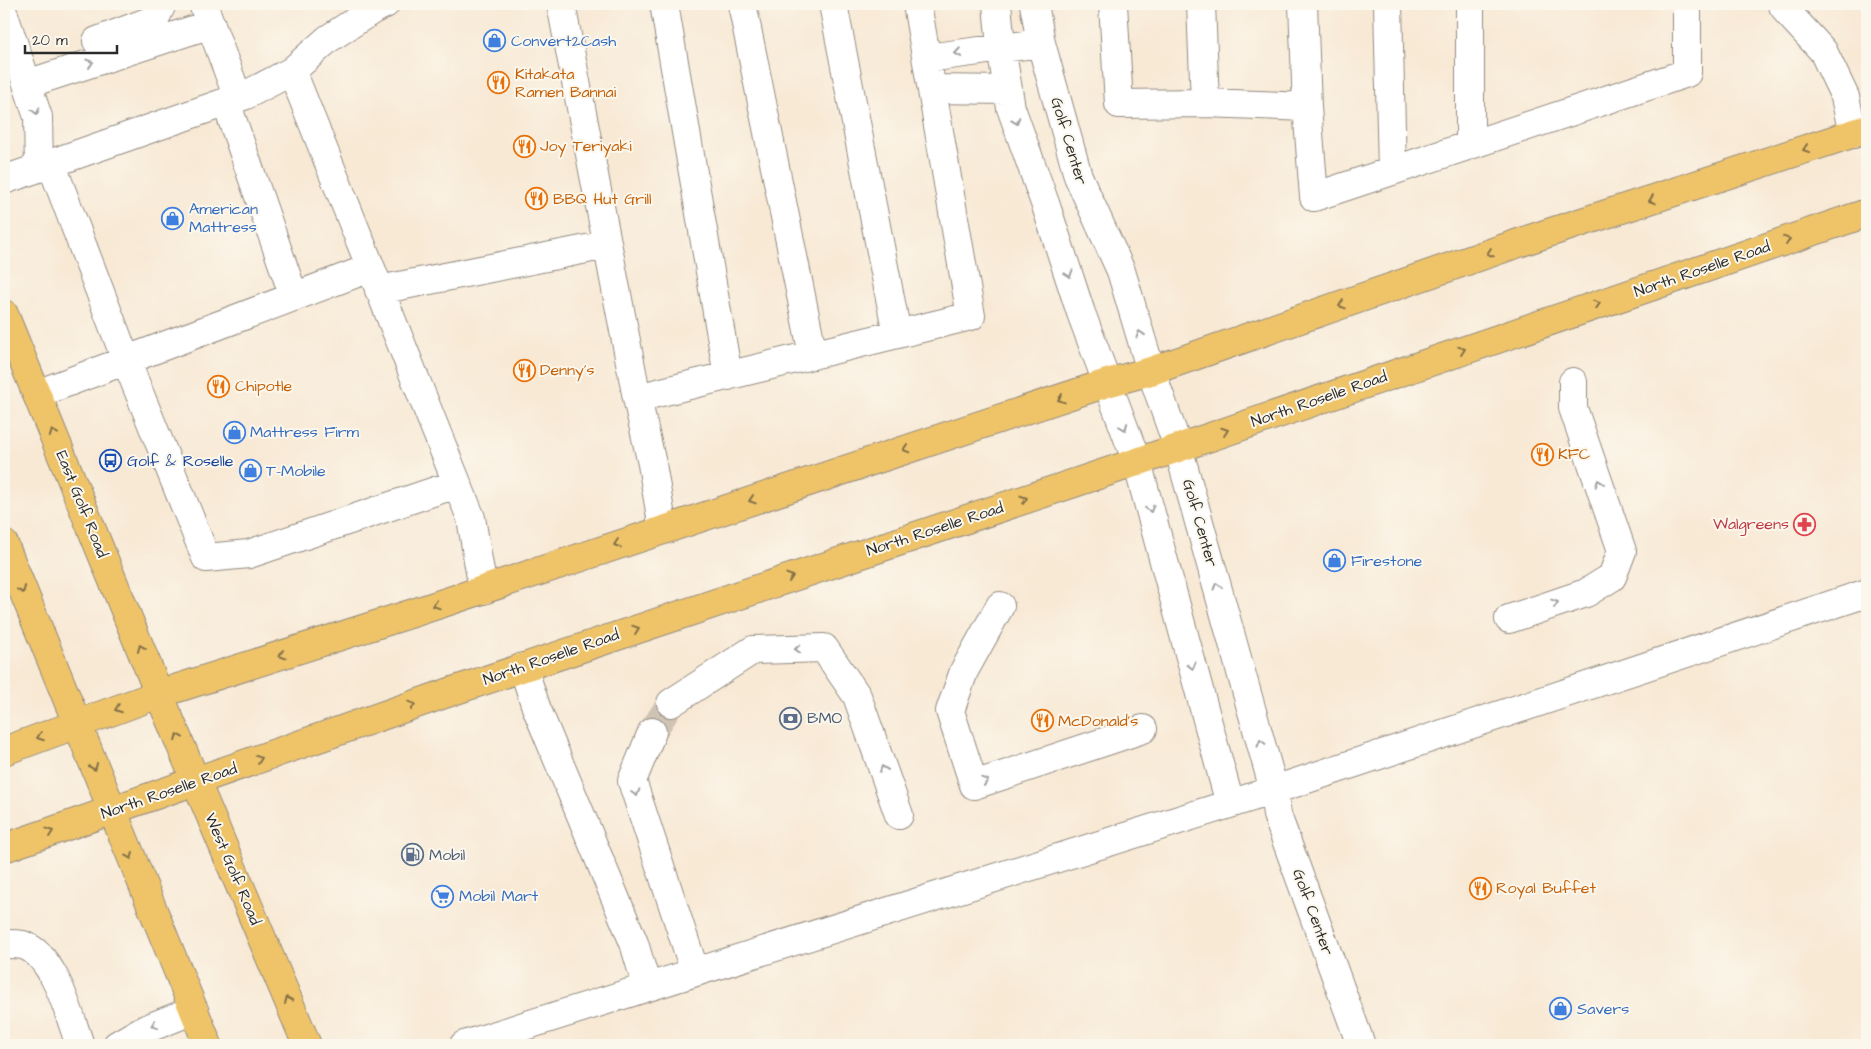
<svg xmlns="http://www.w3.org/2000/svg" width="1871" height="1049" viewBox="0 0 1871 1049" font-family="'Architects Daughter',sans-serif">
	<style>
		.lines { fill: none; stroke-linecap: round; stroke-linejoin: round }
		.minor-tunnel { stroke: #cfc3b3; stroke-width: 28; stroke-dasharray: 28 14; stroke-linecap: butt }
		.minor-casing { stroke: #928a80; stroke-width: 30 }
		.major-casing { stroke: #928a80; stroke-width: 30 }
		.minor { stroke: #fff; stroke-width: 28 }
		.major { stroke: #efc469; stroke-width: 28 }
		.oneway { stroke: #a0a0a0 }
		.oneway2 { stroke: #837047 }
		.labels { text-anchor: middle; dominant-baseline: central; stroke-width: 4; stroke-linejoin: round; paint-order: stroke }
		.shop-label { font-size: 16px; fill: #366cbe; stroke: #fbf7ec; text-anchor: start }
		.food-label { font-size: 16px; fill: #c56008; stroke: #fbf7ec; text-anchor: start }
		.street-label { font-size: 16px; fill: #2b2b2b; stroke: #fbf7ec }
		.transit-label { font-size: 16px; fill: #164399; stroke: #fbf7ec; text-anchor: start }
		.health-label { font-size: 16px; fill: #be3a42; stroke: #fbf7ec; text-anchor: end }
		.service-label { font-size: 16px; fill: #4e5e75; stroke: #fbf7ec; text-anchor: start }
	</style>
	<rect width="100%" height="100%" fill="#fbf7ec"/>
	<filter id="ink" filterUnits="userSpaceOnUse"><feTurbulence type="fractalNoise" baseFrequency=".02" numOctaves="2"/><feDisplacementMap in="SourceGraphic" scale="10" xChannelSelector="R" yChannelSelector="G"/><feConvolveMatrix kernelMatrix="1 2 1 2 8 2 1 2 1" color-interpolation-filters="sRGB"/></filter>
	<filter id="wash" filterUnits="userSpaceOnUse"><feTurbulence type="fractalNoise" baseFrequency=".0096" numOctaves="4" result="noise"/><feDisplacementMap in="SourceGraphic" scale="20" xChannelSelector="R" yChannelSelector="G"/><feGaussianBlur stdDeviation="1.12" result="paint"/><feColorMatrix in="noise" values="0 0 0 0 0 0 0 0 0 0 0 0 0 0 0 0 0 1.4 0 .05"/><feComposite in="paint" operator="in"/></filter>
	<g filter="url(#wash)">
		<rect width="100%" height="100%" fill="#f8e9d5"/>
	</g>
	<g filter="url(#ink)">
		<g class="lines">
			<path class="minor-tunnel" d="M652 732 671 703"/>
			<defs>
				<path id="minor" d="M203 4 238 98
					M561 4 637 398 652 464 663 529
					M664 4 728 376
					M742 4 813 355
					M833 4 897 334
					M997 4 1001 47 1011 108 1046 206 1081 313 1137 462 1230 804
					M1034 4 1041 43 1078 176 1121 271 1151 371 1178 447 1274 790 1277 815 1361 1045
					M1113 4 1119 104 1205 103 1307 107 1314 197 1687 73V4
					M1201 4 1205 103
					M1303 4 1307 107
					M1388 4 1392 171
					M1470 4V145
					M1782 4 1788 13 1823 51 1845 97 1853 134
					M4 15 38 117 39 168
					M97 41 155 19 162 4
					M927 58 1041 43
					M292 71 471 518 483 590
					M27 84 211 24
					M932 89 1008 90
					M226 102 294 297
					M51 163 126 360 206 558 249 554 456 484
					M4 180 246 95 292 71 328 39 374 9 385 4
					M379 290 607 245
					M37 394 370 268
					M637 398 971 316 917 4
					M1000 606 964 671 950 711 974 785 1143 729
					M1509 619 1586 593 1612 577 1622 551 1573 408V382
					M523 667 536 707 634 943 647 987
					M671 703 753 650 824 648 857 696 899 815
					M652 732 632 781 695 972
					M4 944C9 944 18 944 23 945 55 955 70 1018 80 1045
					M117 1045 141 1031 194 1010
					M464 1045 1274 790 1867 593"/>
				<path id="major" d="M4 314 159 694 307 1045
					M4 544 208 1045
					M4 751 159 694 413 613 1107 383 1151 371 1536 237 1867 129
					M4 848 453 691 1137 462 1867 213"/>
			</defs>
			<use href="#minor" class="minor-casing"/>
			<use href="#major" class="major-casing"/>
			<use href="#minor" class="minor"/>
			<use href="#major" class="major"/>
		</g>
		<defs><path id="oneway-chevron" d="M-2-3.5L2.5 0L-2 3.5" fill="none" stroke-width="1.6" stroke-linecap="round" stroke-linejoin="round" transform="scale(1.25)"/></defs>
		<g class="oneway">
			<use href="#oneway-chevron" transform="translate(958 53) rotate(172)"/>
			<use href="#oneway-chevron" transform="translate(90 63) rotate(-18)"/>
			<use href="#oneway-chevron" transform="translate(36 111) rotate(74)"/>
			<use href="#oneway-chevron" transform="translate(1016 121) rotate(70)"/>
			<use href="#oneway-chevron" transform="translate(1069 274) rotate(72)"/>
			<use href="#oneway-chevron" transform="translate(1140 334) rotate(-107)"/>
			<use href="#oneway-chevron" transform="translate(1124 427) rotate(69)"/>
			<use href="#oneway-chevron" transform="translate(1599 483) rotate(-109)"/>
			<use href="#oneway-chevron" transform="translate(1150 509) rotate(75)"/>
			<use href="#oneway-chevron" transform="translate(1217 586) rotate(-106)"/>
			<use href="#oneway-chevron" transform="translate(1555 603) rotate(-18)"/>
			<use href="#oneway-chevron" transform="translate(798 649) rotate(178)"/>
			<use href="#oneway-chevron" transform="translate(1192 666) rotate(75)"/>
			<use href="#oneway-chevron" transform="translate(1261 743) rotate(-106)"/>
			<use href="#oneway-chevron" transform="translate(883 769) rotate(-109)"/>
			<use href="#oneway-chevron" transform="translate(985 781) rotate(-18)"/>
			<use href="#oneway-chevron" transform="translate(636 793) rotate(72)"/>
			<use href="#oneway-chevron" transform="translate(154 1025) rotate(158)"/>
		</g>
		<g class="oneway2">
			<use href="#oneway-chevron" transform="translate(1806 149) rotate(162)"/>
			<use href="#oneway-chevron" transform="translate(1652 200) rotate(162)"/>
			<use href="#oneway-chevron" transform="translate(1787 240) rotate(-19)"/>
			<use href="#oneway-chevron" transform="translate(1490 253) rotate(161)"/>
			<use href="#oneway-chevron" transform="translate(1597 304) rotate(-18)"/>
			<use href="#oneway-chevron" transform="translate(1342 305) rotate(161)"/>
			<use href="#oneway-chevron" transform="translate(1462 350) rotate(-19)"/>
			<use href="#oneway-chevron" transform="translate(1061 399) rotate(162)"/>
			<use href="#oneway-chevron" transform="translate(1225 431) rotate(-19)"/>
			<use href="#oneway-chevron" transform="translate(53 433) rotate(-112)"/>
			<use href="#oneway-chevron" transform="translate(906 449) rotate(162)"/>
			<use href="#oneway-chevron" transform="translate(1024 499) rotate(-18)"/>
			<use href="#oneway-chevron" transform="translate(752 500) rotate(162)"/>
			<use href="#oneway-chevron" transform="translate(617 544) rotate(161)"/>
			<use href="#oneway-chevron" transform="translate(790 577) rotate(-18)"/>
			<use href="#oneway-chevron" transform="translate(22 590) rotate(68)"/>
			<use href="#oneway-chevron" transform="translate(436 605) rotate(161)"/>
			<use href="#oneway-chevron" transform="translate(636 629) rotate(-19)"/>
			<use href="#oneway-chevron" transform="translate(141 648) rotate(-112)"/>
			<use href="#oneway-chevron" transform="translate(282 655) rotate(162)"/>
			<use href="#oneway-chevron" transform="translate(412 705) rotate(-19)"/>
			<use href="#oneway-chevron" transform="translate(118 709) rotate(160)"/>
			<use href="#oneway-chevron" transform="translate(40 737) rotate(160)"/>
			<use href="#oneway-chevron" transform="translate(178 737) rotate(-113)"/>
			<use href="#oneway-chevron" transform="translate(259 759) rotate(-19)"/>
			<use href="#oneway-chevron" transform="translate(94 767) rotate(68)"/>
			<use href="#oneway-chevron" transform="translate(50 832) rotate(-19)"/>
			<use href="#oneway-chevron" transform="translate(130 856) rotate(68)"/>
			<use href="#oneway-chevron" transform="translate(288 1000) rotate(-113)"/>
		</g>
	</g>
	<defs>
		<symbol id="shop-ring" viewBox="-11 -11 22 22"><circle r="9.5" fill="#fbf7ec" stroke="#3f7fe0" stroke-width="1.5"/><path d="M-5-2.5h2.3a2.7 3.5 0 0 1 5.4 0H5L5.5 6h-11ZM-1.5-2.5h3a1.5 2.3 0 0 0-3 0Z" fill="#3f7fe0"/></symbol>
		<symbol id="restaurant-ring" viewBox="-11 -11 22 22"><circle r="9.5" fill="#fbf7ec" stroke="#e8710a" stroke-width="1.5"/><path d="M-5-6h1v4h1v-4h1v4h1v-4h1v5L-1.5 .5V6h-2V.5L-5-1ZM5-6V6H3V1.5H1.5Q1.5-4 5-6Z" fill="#e8710a"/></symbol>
		<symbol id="bus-ring" viewBox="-11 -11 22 22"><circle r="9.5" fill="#fbf7ec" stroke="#1a4fb4" stroke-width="1.5"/><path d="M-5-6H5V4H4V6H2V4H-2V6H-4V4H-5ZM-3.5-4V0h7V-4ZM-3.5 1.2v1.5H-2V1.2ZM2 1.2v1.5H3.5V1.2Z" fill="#1a4fb4"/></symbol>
		<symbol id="pharmacy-ring" viewBox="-11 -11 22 22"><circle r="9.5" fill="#fbf7ec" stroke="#e0444e" stroke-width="1.5"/><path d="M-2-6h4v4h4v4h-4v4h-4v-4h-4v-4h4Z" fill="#e0444e"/></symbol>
		<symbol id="bank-ring" viewBox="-11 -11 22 22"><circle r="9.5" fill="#fbf7ec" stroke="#5c6f8a" stroke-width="1.5"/><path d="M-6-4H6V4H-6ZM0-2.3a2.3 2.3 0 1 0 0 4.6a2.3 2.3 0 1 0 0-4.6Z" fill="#5c6f8a"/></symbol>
		<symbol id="fuel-ring" viewBox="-11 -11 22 22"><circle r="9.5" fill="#fbf7ec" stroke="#5c6f8a" stroke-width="1.5"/><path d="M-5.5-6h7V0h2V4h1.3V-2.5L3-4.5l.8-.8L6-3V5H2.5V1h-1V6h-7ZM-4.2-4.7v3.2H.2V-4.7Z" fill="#5c6f8a"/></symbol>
		<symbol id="supermarket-ring" viewBox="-11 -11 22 22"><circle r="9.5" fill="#fbf7ec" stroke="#3f7fe0" stroke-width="1.5"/><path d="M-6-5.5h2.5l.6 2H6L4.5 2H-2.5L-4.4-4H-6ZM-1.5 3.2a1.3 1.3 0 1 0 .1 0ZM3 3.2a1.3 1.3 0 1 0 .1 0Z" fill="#3f7fe0"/></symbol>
	</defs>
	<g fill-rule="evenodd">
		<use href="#shop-ring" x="482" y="28" width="25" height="25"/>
		<use href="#restaurant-ring" x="486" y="70" width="25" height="25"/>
		<use href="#restaurant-ring" x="512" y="134" width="25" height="25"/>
		<use href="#restaurant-ring" x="524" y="186" width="25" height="25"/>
		<use href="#shop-ring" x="160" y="206" width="25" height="25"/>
		<use href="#restaurant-ring" x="512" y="358" width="25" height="25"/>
		<use href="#restaurant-ring" x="206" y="374" width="25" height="25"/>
		<use href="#shop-ring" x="222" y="420" width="25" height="25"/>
		<use href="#restaurant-ring" x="1530" y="442" width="25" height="25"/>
		<use href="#bus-ring" x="98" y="448" width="25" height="25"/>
		<use href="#shop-ring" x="238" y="458" width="25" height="25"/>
		<use href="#pharmacy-ring" x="1792" y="512" width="25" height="25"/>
		<use href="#shop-ring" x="1322" y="548" width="25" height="25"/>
		<use href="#bank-ring" x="778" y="706" width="25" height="25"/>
		<use href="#restaurant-ring" x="1030" y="708" width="25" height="25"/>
		<use href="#fuel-ring" x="400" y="842" width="25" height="25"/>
		<use href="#restaurant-ring" x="1468" y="876" width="25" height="25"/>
		<use href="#supermarket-ring" x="430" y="884" width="25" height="25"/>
		<use href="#shop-ring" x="1548" y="996" width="25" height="25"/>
	</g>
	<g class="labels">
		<g class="shop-label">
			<text x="511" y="41">Convert2Cash</text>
			<text x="189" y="209">American<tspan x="189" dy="18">Mattress</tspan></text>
			<text x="250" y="432">Mattress Firm</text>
			<text x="266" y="471">T-Mobile</text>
			<text x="1351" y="561">Firestone</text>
			<text x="459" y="896">Mobil Mart</text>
			<text x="1577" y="1009">Savers</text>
		</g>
		<g class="food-label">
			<text x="515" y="74">Kitakata<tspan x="515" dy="18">Ramen Bannai</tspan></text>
			<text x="540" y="146">Joy Teriyaki</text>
			<text x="553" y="199">BBQ Hut Grill</text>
			<text x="540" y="370">Denny's</text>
			<text x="235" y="386">Chipotle</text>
			<text x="1558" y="454">KFC</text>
			<text x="1058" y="721">McDonald's</text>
			<text x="1496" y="888">Royal Buffet</text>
		</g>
		<g class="street-label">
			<text transform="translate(1069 141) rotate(73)">Golf Center</text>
			<text transform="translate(1702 269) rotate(-19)">North Roselle Road</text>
			<text transform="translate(1319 399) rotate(-19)">North Roselle Road</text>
			<text transform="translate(82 504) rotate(68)">East Golf Road</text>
			<text transform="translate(1200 523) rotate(74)">Golf Center</text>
			<text transform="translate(935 529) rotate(-18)">North Roselle Road</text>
			<text transform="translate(551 657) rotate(-19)">North Roselle Road</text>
			<text transform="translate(169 791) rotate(-19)">North Roselle Road</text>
			<text transform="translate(233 869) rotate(67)">West Golf Road</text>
			<text transform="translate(1313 912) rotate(70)">Golf Center</text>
		</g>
		<g class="transit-label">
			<text x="127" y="461">Golf &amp; Roselle</text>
		</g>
		<g class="health-label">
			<text x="1789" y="524">Walgreens</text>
		</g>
		<g class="service-label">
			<text x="807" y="718">BMO</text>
			<text x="429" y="855">Mobil</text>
		</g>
	</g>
	<rect width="1871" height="1049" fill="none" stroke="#fbf7ec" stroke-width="20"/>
	<path d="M25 45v8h92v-8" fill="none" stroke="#2b2b2b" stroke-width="2.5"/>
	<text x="32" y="45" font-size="15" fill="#2b2b2b" stroke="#fbf7ec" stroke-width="4" paint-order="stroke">20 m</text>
</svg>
